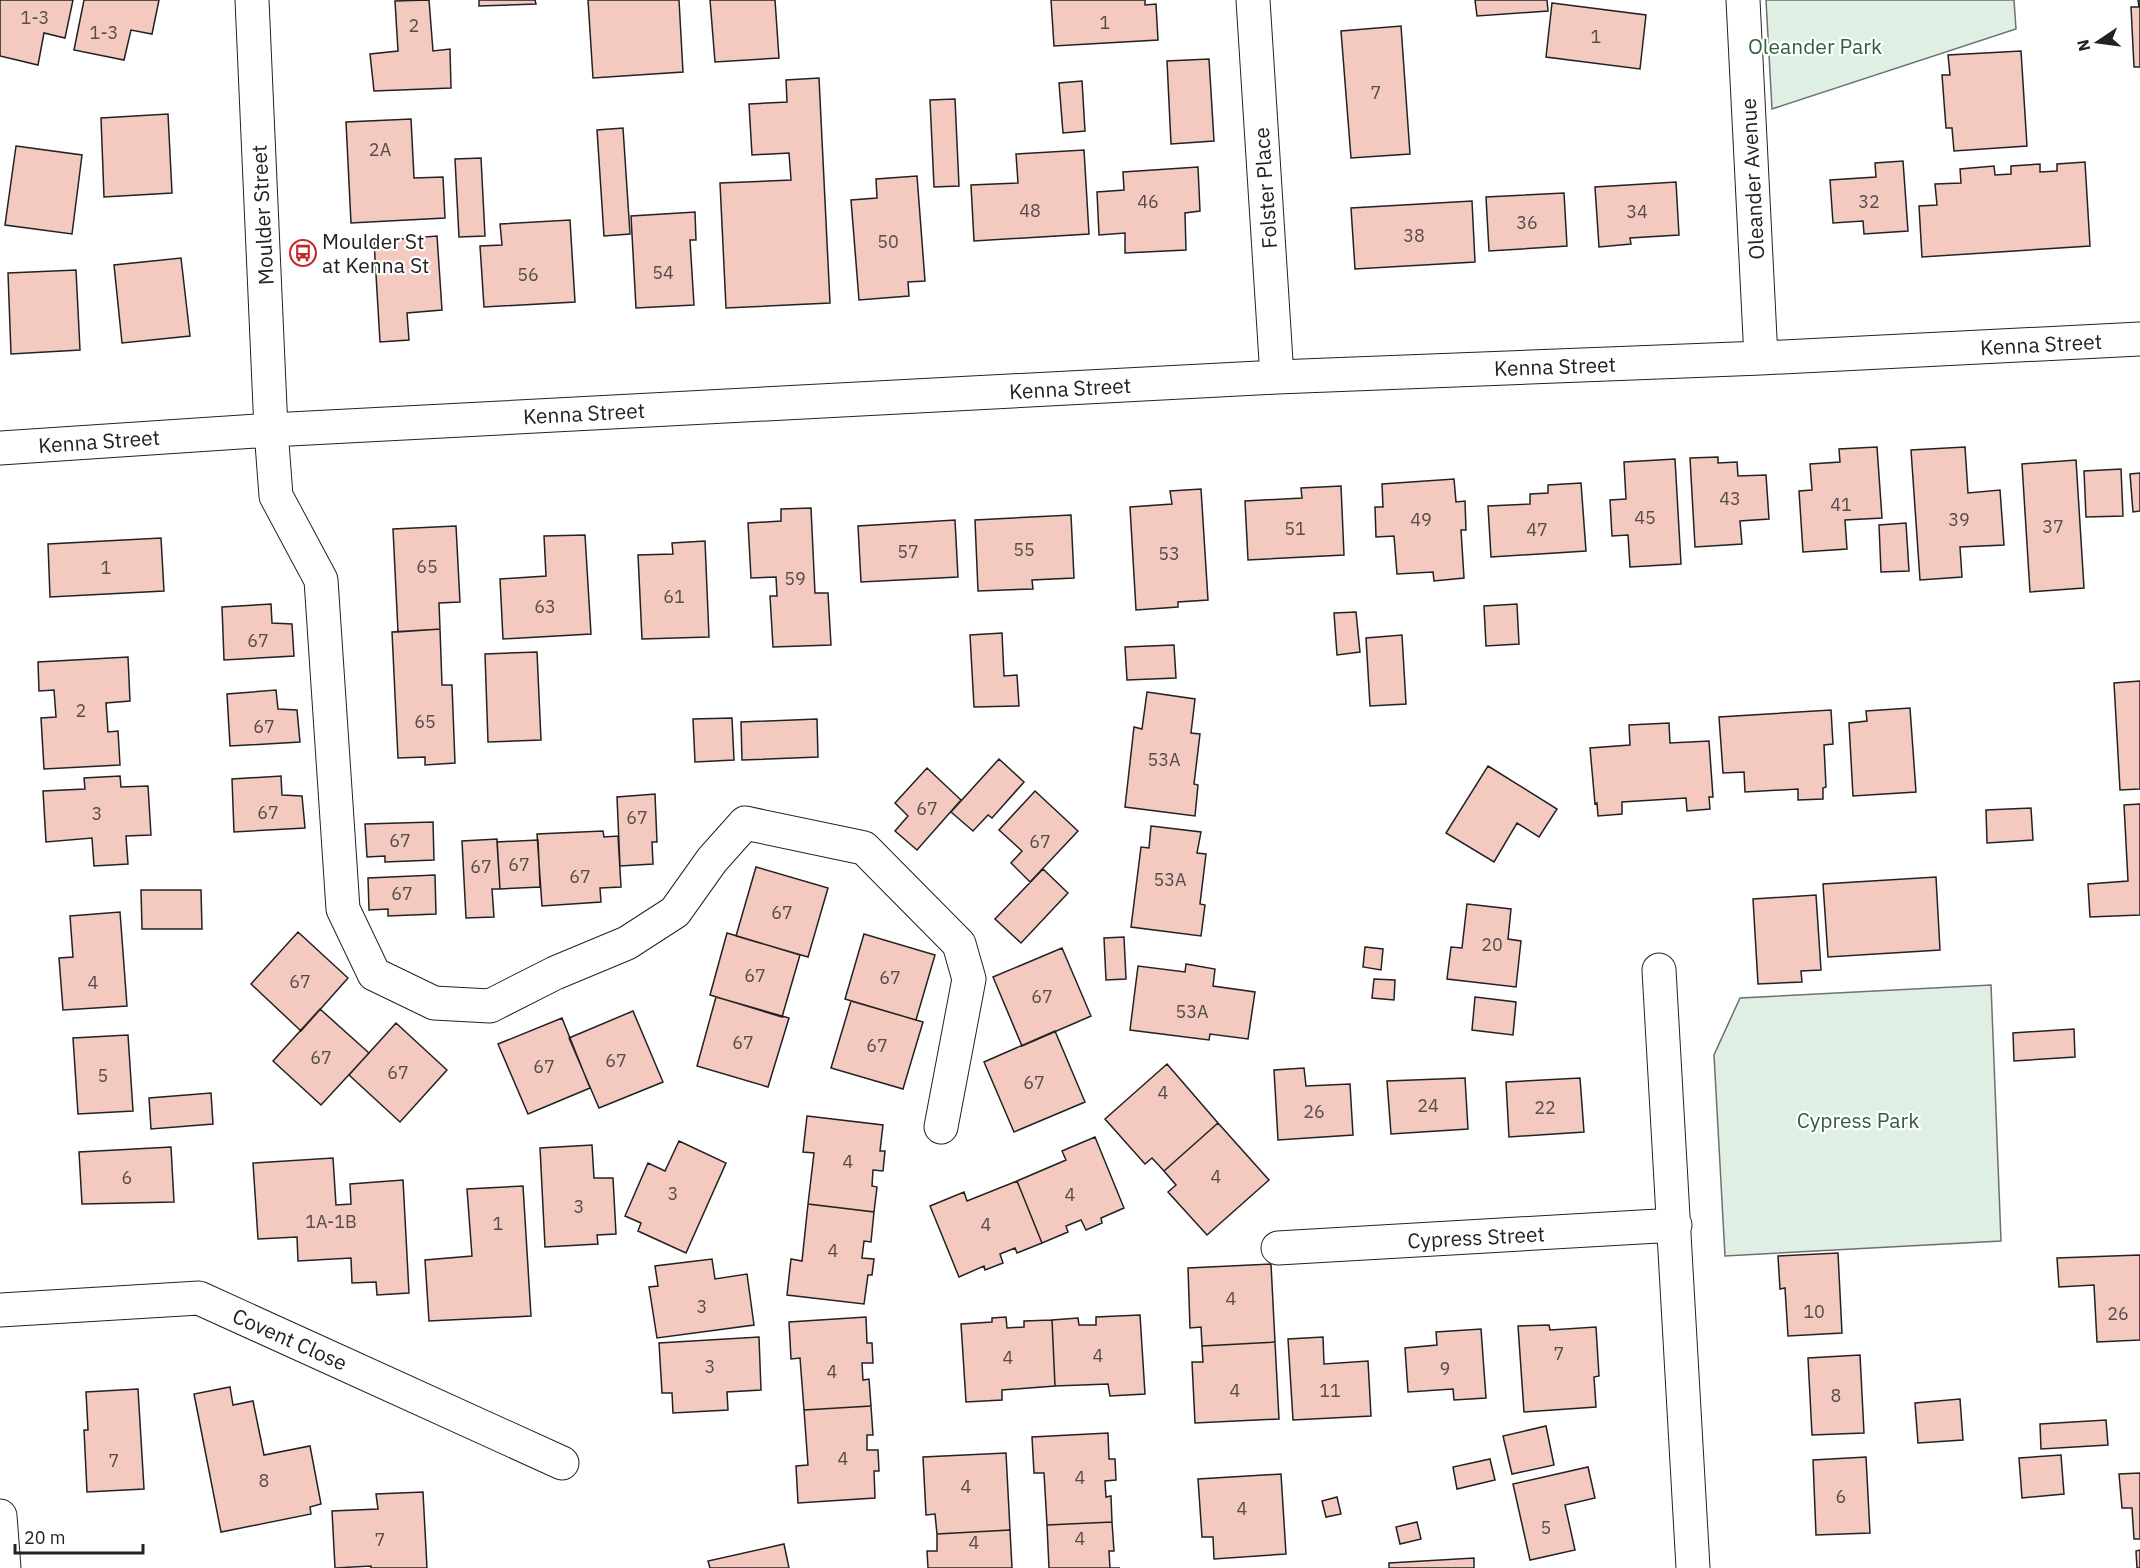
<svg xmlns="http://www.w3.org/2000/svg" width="2140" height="1568" viewBox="0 0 2140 1568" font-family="'IBM Plex Sans',sans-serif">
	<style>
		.green { fill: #e0efe3; stroke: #6f6f6f; stroke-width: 1.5 }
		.building { fill: #f3c9c0; stroke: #222; stroke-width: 1.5 }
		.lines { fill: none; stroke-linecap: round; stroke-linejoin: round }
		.minor-casing { stroke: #222; stroke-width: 35 }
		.minor { stroke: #fff; stroke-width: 33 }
		.labels { text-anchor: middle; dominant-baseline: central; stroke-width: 4.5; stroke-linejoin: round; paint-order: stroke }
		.number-label { font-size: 18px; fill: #564c4a }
		.park-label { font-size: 21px; fill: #2f5e38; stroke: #fff }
		.street-label { font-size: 21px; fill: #222; stroke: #fff }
		.poi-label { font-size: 21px; fill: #222; stroke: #fff; text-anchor: start }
	</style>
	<rect width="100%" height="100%" fill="#fff"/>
	<path class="green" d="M1766 0H2014L2016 29 1772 109Z
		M1991 985 2001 1241 1725 1256 1714 1055 1740 998Z"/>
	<path class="building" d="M0 0H73L65 38 44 33 38 65 0 56Z
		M84 0H159L152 34 131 30 124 60 74 50Z
		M429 0 433 51 450 49 451 88 374 91 370 54 398 51 395 1Z
		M479 0H535L536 4 479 6Z
		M588 0H679L683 72 593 78Z
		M710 0H775L779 58 715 62Z
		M1051 0H1145V5L1156 4 1158 40 1054 46Z
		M1475 0H1547L1548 11 1477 16Z
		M2138 0H2140V67H2134L2131 7H2139Z
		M1552 3 1646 15 1640 69 1546 57Z
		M1401 26 1410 154 1351 158 1341 31Z
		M2021 51 2027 146 1954 151 1952 128H1946L1942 75H1950L1948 55Z
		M1209 59 1214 141 1171 144 1167 61Z
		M819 78 830 303 726 308 720 183 791 180 789 153 752 155 749 104 787 102 786 80Z
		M1082 81 1085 131 1063 133 1059 83Z
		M955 99 959 186 934 187 930 100Z
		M168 114 172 193 104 197 101 118Z
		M411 119 414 178 443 177 445 218 351 223 346 122Z
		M623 128 630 234 604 236 597 130Z
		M16 146 82 155 72 234 5 225Z
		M1084 150 1089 234 974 241 971 185 1018 183 1016 154Z
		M481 158 485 236 459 237 455 159Z
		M1903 161 1908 231 1864 234 1863 221 1833 223 1830 180 1876 177 1875 163Z
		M2085 162 2090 246 1922 257 1919 206 1937 205 1935 184 1961 183 1960 169 1994 166 1995 175 2011 174V166L2040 164V172L2057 171V164Z
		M1198 167 1200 211 1185 213 1186 250 1125 253V233L1099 235 1097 192 1124 190 1123 172Z
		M917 176 925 281 908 282 909 296 859 300 851 200 877 198 876 179Z
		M1676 182 1679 235 1630 238 1631 244 1599 247 1595 187Z
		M1564 193 1567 246 1489 251 1486 197Z
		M1472 201 1475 262 1355 269 1351 208Z
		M695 212 696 240H690L694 305 636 308 631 216Z
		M570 220 575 302 484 307 480 246 502 245 500 224Z
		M437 236 442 310 407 313 409 340 380 342 374 241Z
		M181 258 190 336 122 343 114 265Z
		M76 270 80 350 11 354 8 273Z
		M1877 447 1882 518 1845 520 1847 549 1803 552 1799 491 1812 490 1810 464 1840 462 1839 449Z
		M1965 447 1968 493 2000 490 2004 545 1960 547 1962 577 1920 580 1911 450Z
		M1718 457V463L1737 462 1738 476 1766 475 1769 519 1740 521 1742 544 1695 547 1690 458Z
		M1675 459 1681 564 1630 567 1628 535 1612 536 1610 500 1626 499 1624 462Z
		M2076 460 2084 588 2030 592 2022 464Z
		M2121 469 2123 516 2086 517 2084 471Z
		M2140 473V511L2133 512 2130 474Z
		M1454 479 1456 502 1465 501 1466 530H1461L1464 578 1434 581 1433 572 1397 574 1394 536 1376 537 1375 507H1383L1382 484Z
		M1581 483 1586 551 1491 557 1488 506 1530 504V494L1548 493V485Z
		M1341 486 1344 555 1248 560 1245 501 1302 498 1301 488Z
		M1201 489 1208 600 1178 602V607L1136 610 1130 507 1172 504 1170 491Z
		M811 508 815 593H828L831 645 773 647 770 596H777L776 577 751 578 748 523 781 521V509Z
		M1071 515 1074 578 1032 580 1033 589 978 591 975 520Z
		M955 520 958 577 861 582 858 526Z
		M1906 523 1909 571 1881 572 1879 525Z
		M456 526 460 602 439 603 440 629 398 632 393 529Z
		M585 535 591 634 503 639 500 579 546 576 544 536Z
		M161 538 164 591 50 597 48 544Z
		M705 541 709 637 642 639 638 555 673 554 672 543Z
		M271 604 272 623 292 624 294 656 224 660 222 607Z
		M1517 604 1519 644 1486 646 1484 606Z
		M1356 612 1360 652 1337 655 1334 613Z
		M440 629 442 685H452L455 763 425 765V757L398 758 392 632Z
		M1002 633 1004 676 1017 675 1019 706 974 707 970 635Z
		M1402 635 1406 704 1370 706 1366 638Z
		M1174 645 1176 678 1127 680 1125 647Z
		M537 652 541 740 488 742 485 654Z
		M128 657 130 701 106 703 108 732 118 731 120 765 44 769 41 718 56 717 54 690 39 691 38 662Z
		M2140 681V789L2120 790 2114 683Z
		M276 690 278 709 297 710 300 742 230 746 227 694Z
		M1147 692 1195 699 1191 733 1200 734 1194 784 1198 785 1195 816 1125 807 1134 727 1142 729Z
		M1910 708 1916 792 1853 796 1849 723 1867 721 1866 711Z
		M1831 710 1833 744 1824 745 1826 787 1823 788V799L1798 800V789L1745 792 1744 772 1723 773 1719 717Z
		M732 718 734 760 695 762 693 719Z
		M817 719 818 757 742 760 741 722Z
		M1669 723 1670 743 1709 741 1713 797H1709L1710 809 1687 811 1686 798 1622 802V814L1598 816 1597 803 1595 804 1590 748 1630 745 1629 725Z
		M999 759 1024 782 992 818 988 815 973 831 951 812Z
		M1488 766 1557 809 1539 837 1517 823 1494 862 1446 833Z
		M927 768 961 800 917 850 895 831 908 816 895 803Z
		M120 776 121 787 148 786 151 835 126 836 128 864 94 866 92 838 46 842 43 791 85 789 84 778Z
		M281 776 282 795 302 796 305 828 234 832 232 779Z
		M1035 791 1078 831 1030 882 1011 863 1022 851 999 830Z
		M655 794 657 842H652L653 864 620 866 617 797Z
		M2140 804V915L2090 917 2088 884 2128 881 2124 805Z
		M2031 808 2033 840 1987 843 1986 810Z
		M433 822 434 860 385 862V856L367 857 365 824Z
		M1151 826 1201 832 1197 853 1206 854 1200 904 1205 905 1201 936 1131 927 1141 847 1149 848Z
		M603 831 604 837 618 836 621 887 600 888 601 902 542 906 537 834Z
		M497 839 500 889H492L494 917 466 918 462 841Z
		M538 840 540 887 500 889 497 842Z
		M756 867 828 888 808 957 736 936Z
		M1043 869 1068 893 1021 943 995 919Z
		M435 875 436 914 388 916V909L369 910 368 878Z
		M1936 877 1940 950 1828 957 1823 884Z
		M141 890H201L202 929H142Z
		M1816 895 1821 970 1801 971 1802 982 1758 984 1753 899Z
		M1467 904 1511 909 1508 939 1521 941 1516 987 1447 979 1451 947 1462 948Z
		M120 912 127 1006 63 1010 59 958 73 957 70 916Z
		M298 932 348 978 301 1031 251 984Z
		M727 933 800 955 782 1017 710 995Z
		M864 934 935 955 916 1020 845 999Z
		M1124 937 1126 979 1106 980 1104 938Z
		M1365 947 1383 949 1381 970 1363 967Z
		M1062 948 1091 1016 1022 1046 993 977Z
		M1186 964 1215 969 1213 986 1255 992 1248 1039 1210 1034 1209 1040 1130 1030 1138 966 1185 972Z
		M1374 979 1395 980 1394 1000 1372 998Z
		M716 997 789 1018 768 1087 697 1066Z
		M1475 997 1516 1002 1513 1035 1472 1030Z
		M851 1001 923 1022 903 1089 831 1068Z
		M320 1009 369 1053 321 1105 273 1061Z
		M633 1011 663 1082 599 1108 569 1038Z
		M562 1018 590 1088 528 1114 498 1044Z
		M396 1023 447 1070 400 1122 349 1075Z
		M2074 1029 2075 1057 2014 1061 2013 1033Z
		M1055 1031 1085 1102 1014 1132 984 1062Z
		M128 1035 133 1111 78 1114 73 1038Z
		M1167 1064 1218 1123 1164 1171 1152 1158 1145 1164 1105 1119Z
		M1304 1068 1306 1086 1350 1084 1353 1135 1278 1140 1274 1070Z
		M1465 1078 1468 1129 1391 1134 1387 1081Z
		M1580 1078 1584 1132 1509 1137 1506 1082Z
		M211 1093 213 1124 151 1129 149 1098Z
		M807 1116 883 1125 880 1151H885L883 1171 873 1170 872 1186 877 1187 874 1212 808 1204 814 1153 803 1152Z
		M1218 1123 1269 1180 1207 1235 1168 1192 1176 1185 1164 1171Z
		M1095 1137 1124 1208 1101 1218 1102 1223 1086 1230 1081 1220 1066 1226 1068 1232 1042 1243 1017 1181 1066 1160 1062 1151Z
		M679 1141 726 1163 686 1253 638 1231 641 1223 625 1216 648 1163 665 1171Z
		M592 1145 594 1178H613L616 1234 597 1235 598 1244 545 1247 540 1148Z
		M171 1147 174 1202 82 1204 79 1152Z
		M333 1158 336 1205 351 1204 350 1184 403 1180 409 1293 377 1295 376 1282 352 1283 351 1258 298 1261 297 1237 258 1239 253 1163Z
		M1017 1181 1042 1243 1017 1253 1015 1248 1000 1254 1003 1263 985 1270 984 1266 959 1277 930 1206 964 1192 967 1201Z
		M523 1186 531 1316 429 1321 425 1260 472 1256 467 1189Z
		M808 1204 874 1212 871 1242 864 1241 862 1258 874 1259 872 1275H868L864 1304 787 1295 791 1259 802 1261Z
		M1838 1253 1842 1333 1788 1336 1785 1288 1780 1289 1778 1256Z
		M2140 1255V1340L2097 1342 2094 1285 2059 1287 2057 1258Z
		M712 1259 715 1279 747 1274 754 1325 657 1338 649 1287 658 1286 655 1266Z
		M1271 1264 1275 1342 1202 1346 1201 1327 1190 1328 1188 1268Z
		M1140 1315 1145 1394 1110 1396 1108 1384 1055 1386 1052 1320 1078 1318 1079 1325H1096V1317Z
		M866 1317 867 1343H872L873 1363H862L863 1380 869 1379 871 1406 804 1410 800 1358 791 1359 789 1322Z
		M1006 1317 1007 1328 1024 1327V1321L1052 1320 1055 1386 1002 1390V1400L966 1402 961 1324 992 1322V1318Z
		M1549 1325 1550 1330 1596 1327 1599 1376 1594 1377 1596 1407 1524 1412 1518 1326Z
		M1481 1329 1486 1398 1454 1400 1453 1389 1408 1392 1405 1348 1437 1345 1436 1332Z
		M759 1337 761 1390 727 1392 728 1410 673 1413 672 1393H662L659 1343Z
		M1323 1337 1324 1364 1368 1361 1371 1416 1293 1420 1288 1339Z
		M1275 1342 1279 1419 1195 1423 1192 1362H1203L1202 1346Z
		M1860 1355 1864 1433 1812 1435 1808 1358Z
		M230 1387 233 1405 253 1401 264 1455 310 1446 321 1504 310 1507 311 1514 221 1532 194 1394Z
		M138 1389 144 1489 87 1492 84 1430H88L86 1392Z
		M1960 1399 1963 1440 1918 1443 1915 1403Z
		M871 1406 873 1435H867V1450H878L879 1471H874L875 1498 798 1503 796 1466 808 1465 804 1410Z
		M2106 1420 2108 1445 2041 1449 2040 1424Z
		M1546 1426 1554 1465 1512 1474 1503 1436Z
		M1108 1433 1109 1459H1115L1116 1480 1105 1481 1106 1497 1111 1496 1112 1522 1047 1525 1044 1473H1034L1032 1437Z
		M1006 1453 1010 1530 937 1534 935 1514 926 1515 923 1457Z
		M2061 1455 2064 1494 2022 1498 2019 1458Z
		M1866 1457 1870 1533 1816 1535 1813 1460Z
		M1490 1459 1495 1480 1457 1489 1453 1467Z
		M1588 1467 1595 1498 1565 1505 1575 1550 1530 1560 1513 1484Z
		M2140 1473V1539H2134L2132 1508H2122L2119 1474Z
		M1281 1474 1286 1554 1214 1559 1213 1537H1202L1198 1479Z
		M423 1492 427 1568H371V1566L335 1568 332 1511 378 1509 376 1494Z
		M1337 1497 1341 1514 1326 1517 1322 1501Z
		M1112 1522 1114 1551H1109L1110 1568H1120H1049L1047 1525Z
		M1417 1522 1421 1539 1400 1544 1396 1527Z
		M1010 1530 1012 1568H928L927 1551H937V1534Z
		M784 1544 789 1568H710L708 1561Z
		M2140 1550V1568H2137L2136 1551Z
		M1474 1558V1568H1389V1563Z"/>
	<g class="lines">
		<defs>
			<path id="minor" d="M252 0 271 430 276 496 321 580 343 909 374 974 434 1003 490 1006 555 973 627 943 675 912 712 860 745 823 864 848 959 944 969 979 941 1127
				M1253 0 1277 377
				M1743 0 1761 358
				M0 448 271 430 1277 377 1761 358 2140 339
				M1659 970 1693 1568
				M1278 1248 1675 1225
				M0 1310 199 1298 562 1463
				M0 1516 4 1568"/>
		</defs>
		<use href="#minor" class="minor-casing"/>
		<use href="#minor" class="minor"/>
	</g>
	<defs>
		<symbol id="bus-ring" viewBox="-11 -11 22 22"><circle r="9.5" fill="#fff" stroke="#c62828" stroke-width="1.5"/><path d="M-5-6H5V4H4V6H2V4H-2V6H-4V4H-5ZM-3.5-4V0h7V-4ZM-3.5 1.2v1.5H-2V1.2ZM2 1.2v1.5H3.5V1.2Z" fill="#c62828"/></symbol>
	</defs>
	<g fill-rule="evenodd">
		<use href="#bus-ring" x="288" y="238" width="30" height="30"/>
	</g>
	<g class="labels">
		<g class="number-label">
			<text x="35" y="17">1-3</text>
			<text x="1105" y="22">1</text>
			<text x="414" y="25">2</text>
			<text x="104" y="32">1-3</text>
			<text x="1596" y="36">1</text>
			<text x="1376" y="92">7</text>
			<text x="380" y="149">2A</text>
			<text x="1148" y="201">46</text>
			<text x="1869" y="201">32</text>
			<text x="1030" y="210">48</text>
			<text x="1637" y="211">34</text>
			<text x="1527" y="222">36</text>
			<text x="1414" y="235">38</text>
			<text x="888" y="241">50</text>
			<text x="663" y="272">54</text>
			<text x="528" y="274">56</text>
			<text x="1730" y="498">43</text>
			<text x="1841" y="504">41</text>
			<text x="1645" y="517">45</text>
			<text x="1421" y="519">49</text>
			<text x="1959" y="519">39</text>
			<text x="2053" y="526">37</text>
			<text x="1295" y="528">51</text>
			<text x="1537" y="529">47</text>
			<text x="1024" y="549">55</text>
			<text x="908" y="551">57</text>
			<text x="1169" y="553">53</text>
			<text x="427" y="566">65</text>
			<text x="106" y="567">1</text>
			<text x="795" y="578">59</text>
			<text x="674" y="596">61</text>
			<text x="545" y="606">63</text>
			<text x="258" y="640">67</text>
			<text x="81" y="710">2</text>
			<text x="425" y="721">65</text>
			<text x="264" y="726">67</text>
			<text x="1164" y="759">53A</text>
			<text x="927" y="808">67</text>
			<text x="268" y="812">67</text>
			<text x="97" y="813">3</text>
			<text x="637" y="817">67</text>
			<text x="400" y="840">67</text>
			<text x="1040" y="841">67</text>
			<text x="519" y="864">67</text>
			<text x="481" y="866">67</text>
			<text x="580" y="876">67</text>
			<text x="1170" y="879">53A</text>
			<text x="402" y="893">67</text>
			<text x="782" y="912">67</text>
			<text x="1492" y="944">20</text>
			<text x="755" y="975">67</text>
			<text x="890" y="977">67</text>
			<text x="300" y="981">67</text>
			<text x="93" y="982">4</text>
			<text x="1042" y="996">67</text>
			<text x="1192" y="1011">53A</text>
			<text x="743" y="1042">67</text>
			<text x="877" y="1045">67</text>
			<text x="321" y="1057">67</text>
			<text x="616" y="1060">67</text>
			<text x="544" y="1066">67</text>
			<text x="398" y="1072">67</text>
			<text x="103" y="1075">5</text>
			<text x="1034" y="1082">67</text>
			<text x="1163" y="1092">4</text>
			<text x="1428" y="1105">24</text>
			<text x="1545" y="1107">22</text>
			<text x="1314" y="1111">26</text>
			<text x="848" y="1161">4</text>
			<text x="1216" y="1176">4</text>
			<text x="127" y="1177">6</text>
			<text x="673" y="1193">3</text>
			<text x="1070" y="1194">4</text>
			<text x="579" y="1206">3</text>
			<text x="331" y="1221">1A-1B</text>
			<text x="498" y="1223">1</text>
			<text x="986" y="1224">4</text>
			<text x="833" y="1250">4</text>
			<text x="1231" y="1298">4</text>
			<text x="702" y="1306">3</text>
			<text x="1814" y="1311">10</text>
			<text x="2118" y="1313">26</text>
			<text x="1559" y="1353">7</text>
			<text x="1098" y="1355">4</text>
			<text x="1008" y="1357">4</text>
			<text x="710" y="1366">3</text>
			<text x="1445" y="1368">9</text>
			<text x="832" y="1371">4</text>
			<text x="1235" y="1390">4</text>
			<text x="1330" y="1390">11</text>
			<text x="1836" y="1395">8</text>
			<text x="843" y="1458">4</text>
			<text x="114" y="1460">7</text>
			<text x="1080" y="1477">4</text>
			<text x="264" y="1480">8</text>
			<text x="966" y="1486">4</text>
			<text x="1841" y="1496">6</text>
			<text x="1242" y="1508">4</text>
			<text x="1546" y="1527">5</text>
			<text x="1080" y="1538">4</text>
			<text x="380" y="1539">7</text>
			<text x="974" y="1542">4</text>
		</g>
		<g class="park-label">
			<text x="1815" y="46">Oleander Park</text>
			<text x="1858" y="1120">Cypress Park</text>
		</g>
		<g class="street-label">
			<text transform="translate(1752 179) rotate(-93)">Oleander Avenue</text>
			<text transform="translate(1265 188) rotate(-94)">Folster Place</text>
			<text transform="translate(262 215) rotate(-93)">Moulder Street</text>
			<text transform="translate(2041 344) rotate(-3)">Kenna Street</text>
			<text transform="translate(1555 366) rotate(-2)">Kenna Street</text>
			<text transform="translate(1070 388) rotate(-3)">Kenna Street</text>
			<text transform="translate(584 413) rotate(-3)">Kenna Street</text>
			<text transform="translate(99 441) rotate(-4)">Kenna Street</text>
			<text transform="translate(1476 1237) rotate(-3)">Cypress Street</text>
			<text transform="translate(290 1339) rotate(24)">Covent Close</text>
		</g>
		<g class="poi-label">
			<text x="322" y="241">Moulder St<tspan x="322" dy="24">at Kenna St</tspan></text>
		</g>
	</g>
	<g transform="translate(2098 42) rotate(257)" stroke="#ffffff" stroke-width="4.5" paint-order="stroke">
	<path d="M0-4.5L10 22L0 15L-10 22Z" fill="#222222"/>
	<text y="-9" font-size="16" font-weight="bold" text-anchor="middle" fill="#222222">N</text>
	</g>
	<path d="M15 1544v9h128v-9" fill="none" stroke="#222222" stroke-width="3"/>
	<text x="24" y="1544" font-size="18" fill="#222222" stroke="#ffffff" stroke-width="4.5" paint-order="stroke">20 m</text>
</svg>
